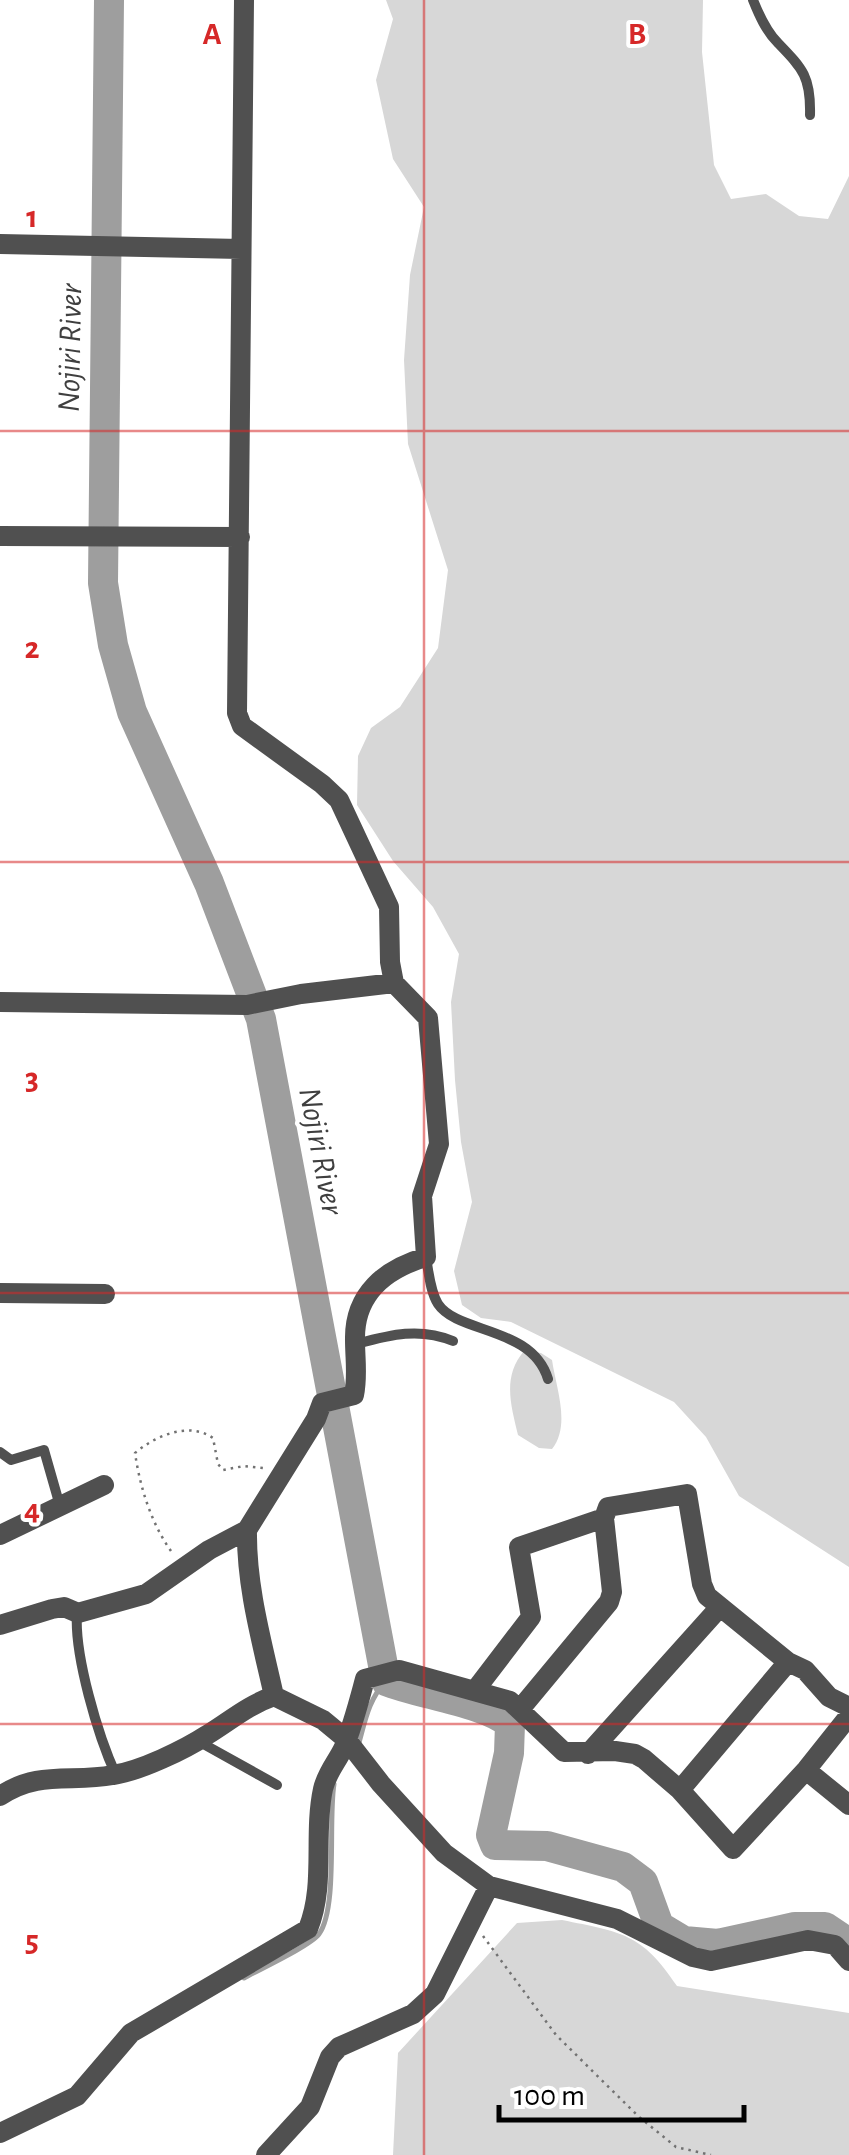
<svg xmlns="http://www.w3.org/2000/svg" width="849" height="2155" viewBox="0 0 849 2155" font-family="'Alegreya Sans',sans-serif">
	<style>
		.green { fill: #d7d7d7 }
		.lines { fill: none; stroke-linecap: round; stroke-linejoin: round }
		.stream { stroke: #9e9e9e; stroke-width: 5 }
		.river { stroke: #9e9e9e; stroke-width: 30 }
		.path { stroke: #727272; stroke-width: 2.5; stroke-dasharray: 2.5 5; stroke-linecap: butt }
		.lane { stroke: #505050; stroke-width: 10 }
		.street { stroke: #505050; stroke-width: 20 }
		.grid { fill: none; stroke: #d62828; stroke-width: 2.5; stroke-opacity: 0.55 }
		.labels { text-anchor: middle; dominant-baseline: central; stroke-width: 8; stroke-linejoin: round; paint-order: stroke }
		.water-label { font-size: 32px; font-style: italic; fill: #3f3f3f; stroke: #fff }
		.grid-label { font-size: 32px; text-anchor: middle; font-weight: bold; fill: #d62828; stroke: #fff; stroke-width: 8; stroke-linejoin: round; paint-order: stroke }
	</style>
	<rect width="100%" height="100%" fill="#fff"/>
	<path class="green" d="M386 0H703L702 52 714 165 731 199 766 194 799 216 828 219 849 176V1567L739 1496 706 1437 674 1402 511 1322 481 1318 462 1305 454 1271 472 1202 461 1142 455 1080 451 1002 459 954 433 907 393 861 357 805 358 756 371 728 400 707 438 648 448 570 408 444 404 360 410 275 424 207 393 159 376 80 393 19Z
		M524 1351 541 1353 552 1360C556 1388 571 1425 552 1449L539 1448 518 1435C511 1405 502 1377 524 1351Z
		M562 1920C621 1932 642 1933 677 1986L849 2013V2155H393L398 2053 517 1923Z"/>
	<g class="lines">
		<path class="stream" d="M358 1746C365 1722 368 1700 386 1681
			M244 1978C260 1969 310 1946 319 1934 338 1908 328 1820 334 1784"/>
		<path class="river" d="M109 0 103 583 113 645 132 712 209 883 261 1019 386 1681C418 1694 488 1703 510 1724L509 1753 491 1835 495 1845 547 1846 623 1867 643 1882 659 1926 684 1941 718 1944 795 1927H825L849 1943"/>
		<path class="path" d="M171 1551C151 1523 140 1487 135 1453 155 1436 189 1421 213 1438L218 1464 223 1470 244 1466 263 1468
			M483 1936 556 2035 638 2116 676 2147 711 2155"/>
		<path class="lane" d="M753 0C759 15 766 31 778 43 803 69 811 77 810 115
			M426 1258C429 1273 430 1291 438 1304 458 1334 532 1326 548 1379
			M356 1344C390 1335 419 1327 453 1341
			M0 1452 11 1460 44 1450 60 1506
			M77 1613C74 1655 98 1736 116 1775
			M198 1741 277 1785"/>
		<path class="street" d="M0 244 241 249
			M0 536 240 537
			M0 1002 247 1005 301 994 394 983
			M0 1293 105 1294
			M247 1530C246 1586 262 1642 274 1696
			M0 1535 104 1485
			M0 1625 52 1609 64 1607 78 1613 146 1594 209 1550 247 1530 316 1419 322 1403 354 1395C358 1376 355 1359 355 1340 354 1294 385 1269 426 1257L422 1196 439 1144 428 1018 394 983 390 962 389 907 339 800 322 784 242 726 237 713 244 0
			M476 1689 531 1617 519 1547 604 1518
			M521 1708 609 1602 612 1592 604 1518 608 1507 687 1494 702 1584 707 1596 788 1662 805 1670 829 1697 849 1707
			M588 1754 719 1608
			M806 1770 849 1805
			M680 1790 788 1662
			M0 1796C39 1770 71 1783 113 1775 140 1771 184 1750 207 1735 230 1721 248 1705 274 1696L323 1720 346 1739 381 1784 444 1853 489 1886 617 1919 693 1957 711 1961 808 1940 835 1945 849 1961
			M0 2133 77 2096 131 2033 308 1929C326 1885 313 1835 323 1789 327 1772 337 1762 344 1747 353 1725 359 1701 365 1679L399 1670 510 1701 564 1752 615 1751 635 1754 644 1759 680 1790 733 1849 806 1770 849 1716
			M266 2155 310 2107 330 2057 339 2047 413 2014 435 1994 489 1886"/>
	</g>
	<path class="grid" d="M424 0V2155M0 431H849M0 862H849M0 1293H849M0 1724H849"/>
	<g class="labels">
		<g class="water-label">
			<text transform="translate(70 348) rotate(-89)">Nojiri River</text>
			<text transform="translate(321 1151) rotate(79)">Nojiri River</text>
		</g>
	</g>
	<g class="grid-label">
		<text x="212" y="44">A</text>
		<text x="637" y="44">B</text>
		<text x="32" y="227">1</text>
		<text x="32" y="658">2</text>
		<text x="32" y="1089">3</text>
		<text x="32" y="1520">4</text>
		<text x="32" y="1951">5</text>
	</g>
	<path d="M499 2105v15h245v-15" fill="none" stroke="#000000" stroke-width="5"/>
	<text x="514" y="2105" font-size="30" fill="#000000" stroke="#ffffff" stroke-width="8" paint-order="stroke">100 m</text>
</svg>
